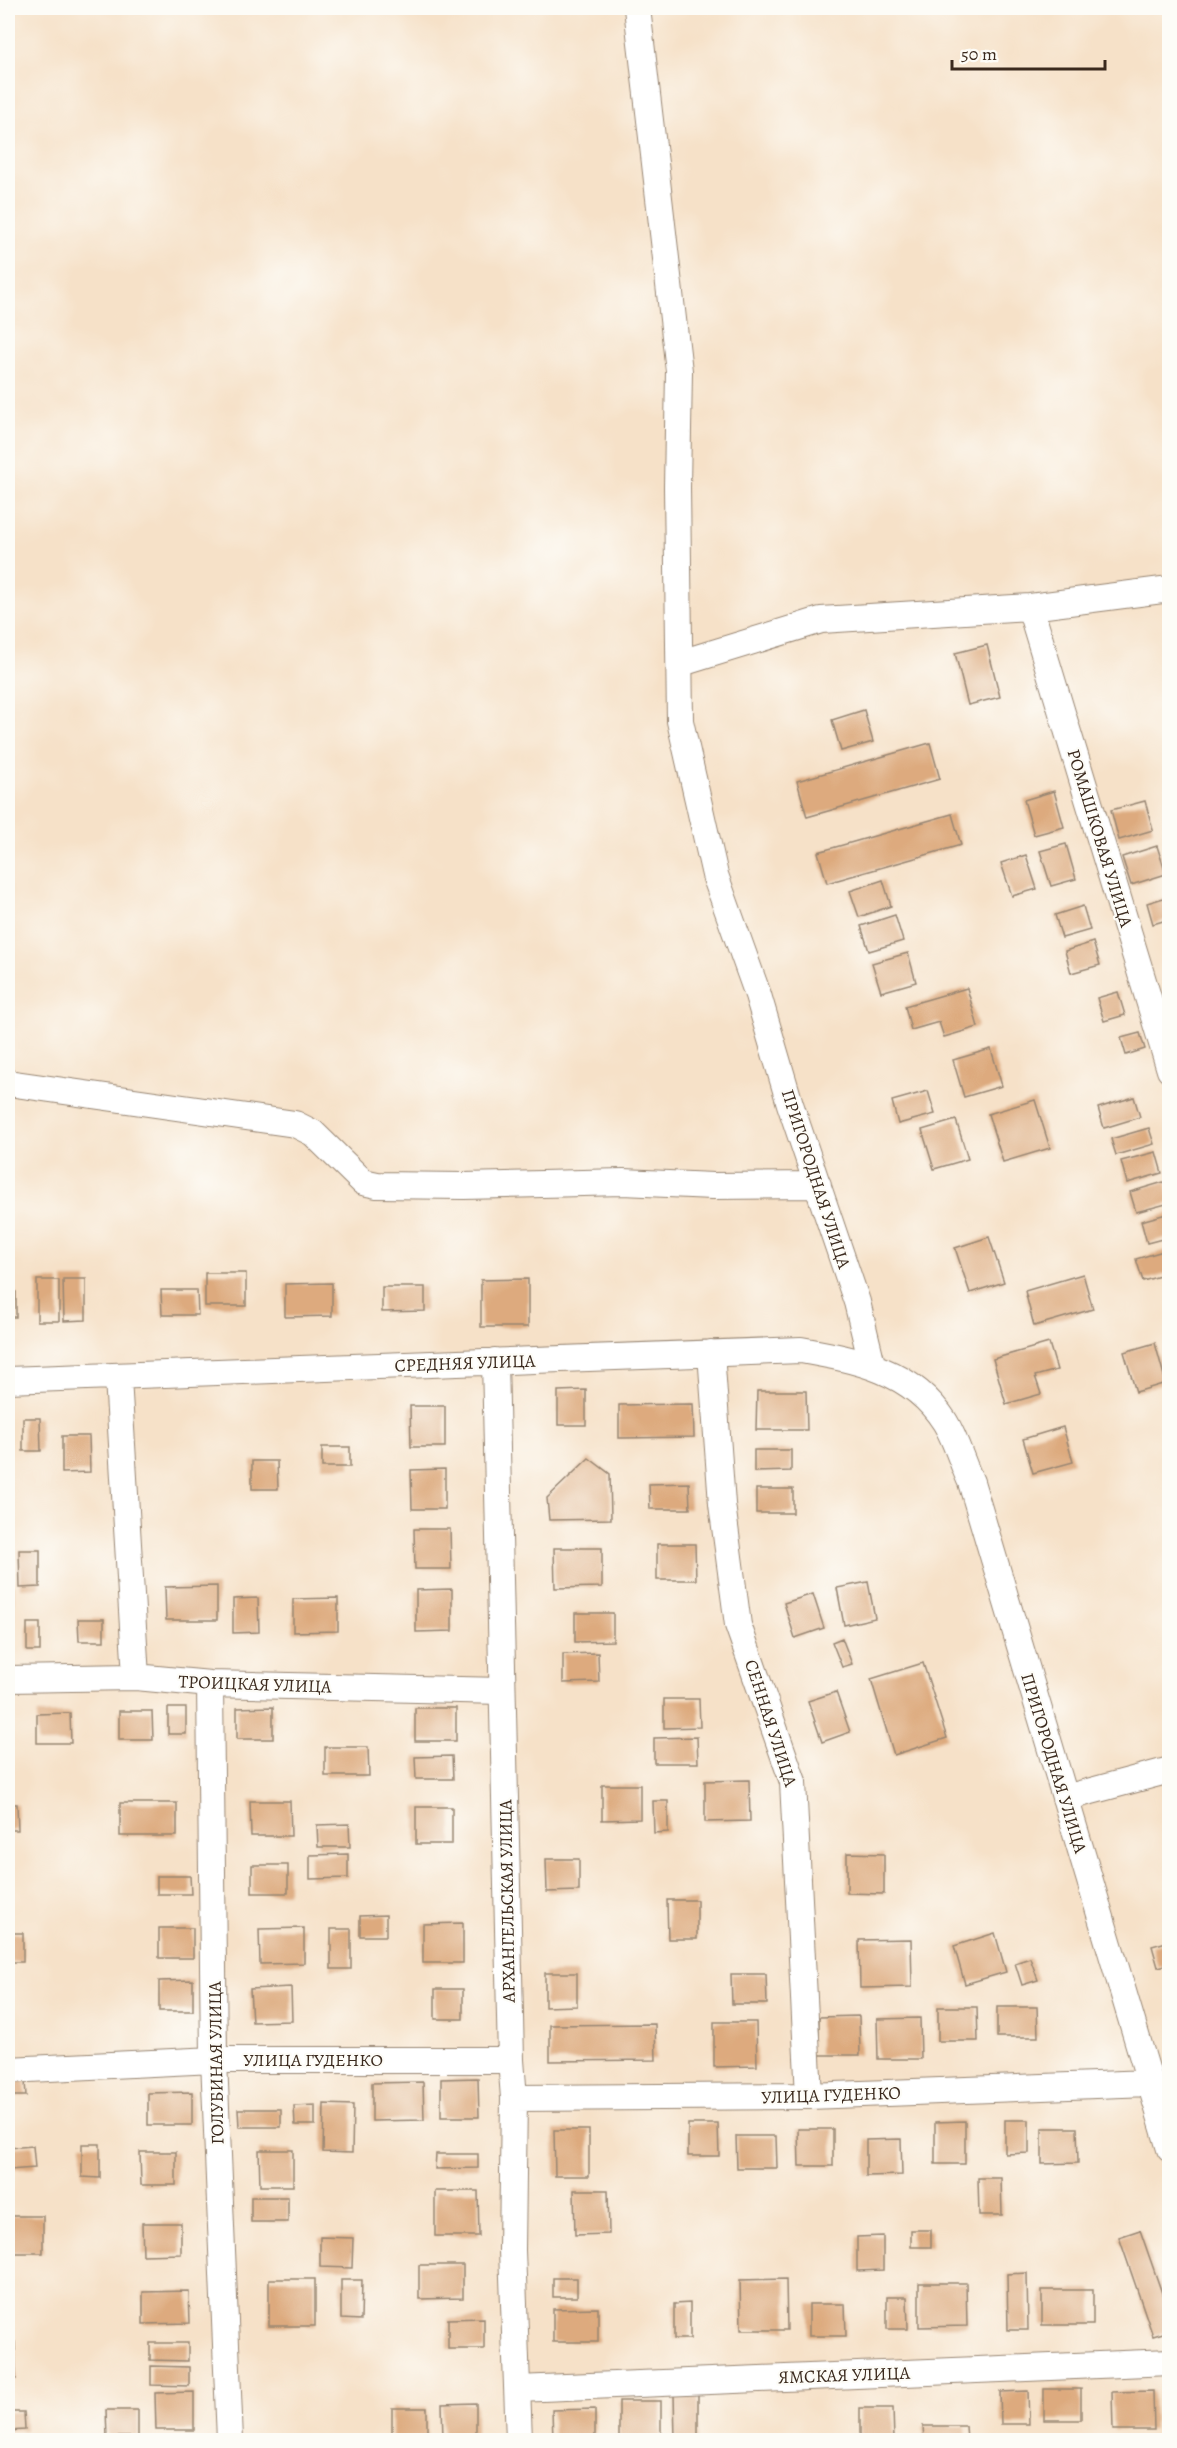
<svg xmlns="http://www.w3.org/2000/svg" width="1177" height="2448" viewBox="0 0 1177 2448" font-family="Alegreya,serif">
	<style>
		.building { fill: #ddaa7e }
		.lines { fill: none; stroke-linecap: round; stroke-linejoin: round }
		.minor-casing { stroke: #988673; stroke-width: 28 }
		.minor { stroke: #fff; stroke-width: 26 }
		.labels { text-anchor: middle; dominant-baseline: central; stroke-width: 4.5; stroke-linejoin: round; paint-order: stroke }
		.street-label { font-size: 18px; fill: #3b2a1e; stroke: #fdfcf7 }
	</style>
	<rect width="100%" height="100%" fill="#fdfcf7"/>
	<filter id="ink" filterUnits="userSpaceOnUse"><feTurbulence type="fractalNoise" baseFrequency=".0167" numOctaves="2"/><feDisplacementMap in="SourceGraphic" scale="12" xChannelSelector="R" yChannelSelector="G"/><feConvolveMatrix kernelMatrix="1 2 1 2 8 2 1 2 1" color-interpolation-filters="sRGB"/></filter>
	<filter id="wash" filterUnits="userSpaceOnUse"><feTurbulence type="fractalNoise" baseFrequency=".008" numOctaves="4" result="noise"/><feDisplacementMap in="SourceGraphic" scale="24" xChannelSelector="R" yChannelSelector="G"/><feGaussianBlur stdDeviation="1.35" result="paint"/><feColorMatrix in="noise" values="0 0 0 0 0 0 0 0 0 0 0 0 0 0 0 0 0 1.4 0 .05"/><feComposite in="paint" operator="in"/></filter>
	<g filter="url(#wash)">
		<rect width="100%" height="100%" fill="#f6e1c8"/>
		<g id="blocks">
			<path class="building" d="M987 645 1000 697 968 705 955 653Z
				M864 710 873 742 841 751 832 720Z
				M930 743 940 779 807 817 797 781Z
				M1054 791 1064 827 1034 835 1024 800Z
				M1145 801 1153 830 1119 840 1111 810Z
				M952 814 961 845 827 883 818 852Z
				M1066 844 1076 879 1051 886 1040 851Z
				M1157 846 1166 874 1131 885 1122 857Z
				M1026 855 1037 889 1012 896 1001 863Z
				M883 880 891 906 859 917 850 891Z
				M1170 896V919L1153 924 1147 903Z
				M1083 906 1090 930 1062 938 1055 915Z
				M895 915 903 941 869 951 861 926Z
				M1093 942 1100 965 1071 973 1065 951Z
				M908 953 916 982 881 992 872 963Z
				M967 988 978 1027 944 1037 939 1022 911 1030 905 1006Z
				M1118 992 1125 1015 1104 1021 1097 998Z
				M1140 1033 1145 1049 1126 1055 1121 1038Z
				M991 1049 1002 1086 964 1097 953 1060Z
				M928 1091 935 1114 898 1124 892 1101Z
				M1134 1097 1140 1117 1104 1128 1098 1108Z
				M1035 1100 1050 1148 1003 1162 988 1114Z
				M956 1120 968 1159 934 1169 922 1130Z
				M1149 1128 1154 1144 1116 1155 1111 1139Z
				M1156 1152 1162 1173 1127 1183 1121 1161Z
				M1167 1181 1170 1203 1136 1212 1130 1192Z
				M1170 1213V1237L1147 1243 1141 1221Z
				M989 1237 1004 1282 970 1293 955 1248Z
				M1170 1249V1273L1143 1281 1136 1259Z
				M205 1273H246V1306H205Z
				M1083 1274 1093 1309 1034 1326 1025 1291Z
				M63 1279H86V1320L64 1321Z
				M528 1279V1327H481V1280Z
				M37 1280H59V1321H37Z
				M332 1283V1316L285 1317V1284Z
				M382 1287H425V1311L382 1312Z
				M161 1290H197L198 1315H162Z
				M8 1292H16V1317H8Z
				M1049 1343 1057 1370 1035 1376 1041 1394 1006 1404 993 1359Z
				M1155 1343 1166 1383 1136 1392 1124 1352Z
				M586 1390V1425H558V1391Z
				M757 1391H806L807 1430H756Z
				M693 1404 694 1437 619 1438V1405Z
				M410 1406H445V1447H411Z
				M23 1418H40L41 1451H23Z
				M1063 1427 1073 1462 1033 1473 1023 1439Z
				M62 1436H89L90 1472 62 1473Z
				M322 1447H350V1467H322Z
				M754 1450H791V1471L754 1472Z
				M589 1458 610 1474 611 1519 549 1520 547 1498Z
				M252 1461H277L278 1489H252Z
				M445 1469V1509H412L411 1470Z
				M689 1483 690 1509H650L649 1484Z
				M756 1489H793V1513H756Z
				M414 1529H450L451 1569H415Z
				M657 1544H695L696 1580H657Z
				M554 1548H602V1587L555 1588Z
				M19 1550H40V1587L20 1588Z
				M868 1582 875 1618 844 1625 837 1588Z
				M8 1585H14V1622H8Z
				M217 1586V1620H166L165 1587Z
				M452 1589V1631L416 1632V1590Z
				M813 1594 824 1628 795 1638 784 1603Z
				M258 1598 259 1632 233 1633V1599Z
				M338 1598V1631L293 1632V1599Z
				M575 1613H613V1641L575 1642Z
				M78 1619H104V1641H79Z
				M27 1623H40V1651H27Z
				M842 1638 852 1664 842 1667 832 1642Z
				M598 1653 599 1682 563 1683V1654Z
				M923 1663 947 1738 894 1755 871 1679Z
				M836 1692 850 1732 822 1742 808 1701Z
				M664 1699H699L700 1727 664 1728Z
				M273 1707V1739H237V1708Z
				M168 1708H186V1734H168Z
				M415 1708H456V1741H415Z
				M119 1711H152L153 1740H119Z
				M70 1713 71 1743H37V1714Z
				M697 1737 698 1763H654V1738Z
				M325 1747H368L369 1776H325Z
				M452 1756 453 1779H416L415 1757Z
				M749 1780 750 1821 705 1822V1781Z
				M602 1785H640V1819L602 1820Z
				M250 1801H290L291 1836H251Z
				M653 1801H668V1832L654 1833Z
				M120 1803H177V1836H120Z
				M8 1804H17L18 1830H8Z
				M416 1807H452V1844H416Z
				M349 1824 350 1847H318L317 1825Z
				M847 1853 884 1854V1894L847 1893Z
				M348 1854V1878L310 1879V1855Z
				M546 1859H579V1891L547 1892Z
				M252 1865H288V1893H252Z
				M157 1876H190L191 1894H157Z
				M667 1900H697V1939H668Z
				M386 1915V1936H360V1916Z
				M463 1923V1963H423V1924Z
				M159 1928H193V1958H159Z
				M304 1928V1963L260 1964 259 1929Z
				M331 1929H351V1969H331Z
				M8 1933H23V1962H8Z
				M995 1933 1006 1972 965 1984 954 1946Z
				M911 1939 912 1987 860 1988 859 1940Z
				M1170 1941V1964L1158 1967 1152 1946Z
				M1030 1958 1038 1980 1022 1985 1015 1963Z
				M545 1973H577V2006L545 2007Z
				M731 1974H766L767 2004H732Z
				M193 1980V2011H159V1981Z
				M291 1987 292 2021 252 2022 250 1989Z
				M435 1989H463V2019H435Z
				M938 2007H977L978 2041H938Z
				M997 2007H1037L1038 2037H997Z
				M859 2016 860 2055H819V2017Z
				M920 2018 921 2059H878L877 2019Z
				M714 2022H756L757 2066 714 2067Z
				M655 2024 656 2060 550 2061V2025Z
				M478 2078 479 2117H441V2079Z
				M8 2081H25L26 2096H8Z
				M423 2082 424 2120 372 2121V2083Z
				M192 2092V2125H148V2093Z
				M324 2104 353 2105 352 2153 323 2152Z
				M315 2105V2125H295L294 2106Z
				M238 2109H281V2127H239Z
				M1005 2120H1029V2153L1005 2154Z
				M965 2121V2164H935V2122Z
				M688 2124H718L719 2156H688Z
				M1042 2128H1077L1078 2163 1042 2164Z
				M798 2129H833V2166H799Z
				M554 2130H589V2176H555Z
				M736 2136H776L777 2168H737Z
				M901 2139 902 2175 866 2176V2140Z
				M82 2144H100V2178L82 2177Z
				M33 2146 35 2168 8 2170V2148Z
				M259 2150H293V2186H260Z
				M140 2152H176V2185H141Z
				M436 2154H478V2168L435 2169Z
				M978 2178H1001L1002 2215H979Z
				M574 2190H608L609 2234 575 2235Z
				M435 2191H478L479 2236H435Z
				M251 2197H288V2222H251Z
				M8 2216H43V2253H8Z
				M142 2223H181V2254L143 2255Z
				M911 2230H931V2247H911Z
				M1140 2230 1170 2316V2331L1153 2336 1119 2237Z
				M883 2236V2270L857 2271V2237Z
				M320 2237 353 2238 352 2268 320 2267Z
				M419 2265H463V2298L419 2299Z
				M1027 2273 1028 2330H1008L1007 2274Z
				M553 2278H577V2297H553Z
				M269 2279H315V2326H269Z
				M786 2279 787 2330H741L740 2280Z
				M341 2280H362L361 2320 341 2319Z
				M919 2283H966L967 2326 919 2327Z
				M1042 2290H1093V2325H1042Z
				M189 2291 190 2323 143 2324V2292Z
				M887 2297H907L908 2329H887Z
				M690 2303V2339H674V2304Z
				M809 2304H845L846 2336H809Z
				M598 2308V2342H553V2309Z
				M484 2318V2349H448V2319Z
				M8 2342H15L16 2379H8Z
				M150 2343H188V2361L150 2360Z
				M151 2366 189 2367V2386L151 2385Z
				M1044 2389H1081V2420H1044Z
				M1028 2391 1029 2424H1001L1000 2392Z
				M1153 2391 1154 2430H1113L1112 2392Z
				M194 2392V2430H156L155 2393Z
				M698 2393V2440H675L674 2394Z
				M619 2401H661V2439H619Z
				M476 2403V2438L443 2439 442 2404Z
				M392 2408H427V2440H392Z
				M860 2408H893L894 2440H860Z
				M595 2409V2440H553L552 2410Z
				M106 2410H138V2437H107Z
				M8 2412H24L25 2430 8 2431Z
				M923 2426H966L967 2440H924Z
				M8 2438H33V2440H8Z"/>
		</g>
	</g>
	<g filter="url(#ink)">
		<use href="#blocks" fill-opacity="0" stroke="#988673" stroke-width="1.5"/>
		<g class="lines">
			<defs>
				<path id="minor" d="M637 8 679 371 677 487 680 721 715 875 758 995 790 1104 857 1302 872 1364
					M1030 607 1170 1070
					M681 663 821 620 1030 607 1170 589
					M8 1083 295 1124 313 1133 363 1182 377 1185 464 1186 623 1182 713 1186 818 1185
					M711 1353 722 1504 738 1625 793 1782 809 2096
					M495 1361 511 2060 514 2098 512 2250 519 2440
					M118 1378 136 1677
					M8 1380 801 1350C857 1360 912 1370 945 1422 956 1440 962 1463 971 1482L1170 2149
					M8 1679 136 1677 210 1684 502 1691
					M210 1684 214 2060 230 2440
					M1065 1798 1170 1770
					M8 2070 214 2060H511
					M514 2098 809 2096 1149 2083
					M518 2389 1170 2362"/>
			</defs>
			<use href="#minor" class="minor-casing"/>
			<use href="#minor" class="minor"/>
		</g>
	</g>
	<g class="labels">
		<g class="street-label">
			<text transform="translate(1100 838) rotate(73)">РОМАШКОВАЯ УЛИЦА</text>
			<text transform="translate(816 1179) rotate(72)">ПРИГОРОДНАЯ УЛИЦА</text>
			<text transform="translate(465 1363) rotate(-2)">СРЕДНЯЯ УЛИЦА</text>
			<text transform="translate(255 1684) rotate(2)">ТРОИЦКАЯ УЛИЦА</text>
			<text transform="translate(771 1723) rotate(72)">СЕННАЯ УЛИЦА</text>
			<text transform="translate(1054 1763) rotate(73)">ПРИГОРОДНАЯ УЛИЦА</text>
			<text transform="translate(507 1901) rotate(-91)">АРХАНГЕЛЬСКАЯ УЛИЦА</text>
			<text x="313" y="2060">УЛИЦА ГУДЕНКО</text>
			<text transform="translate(216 2063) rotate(-91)">ГОЛУБИНАЯ УЛИЦА</text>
			<text transform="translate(831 2095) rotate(-2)">УЛИЦА ГУДЕНКО</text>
			<text transform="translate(844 2375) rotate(-2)">ЯМСКАЯ УЛИЦА</text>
		</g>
	</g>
	<rect width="1177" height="2448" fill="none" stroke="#fdfcf7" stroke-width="30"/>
	<path d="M952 60v9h153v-9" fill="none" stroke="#3b2a1e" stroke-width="3"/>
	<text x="961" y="60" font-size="18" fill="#3b2a1e" stroke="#fdfcf7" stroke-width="4.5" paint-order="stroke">50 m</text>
</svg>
